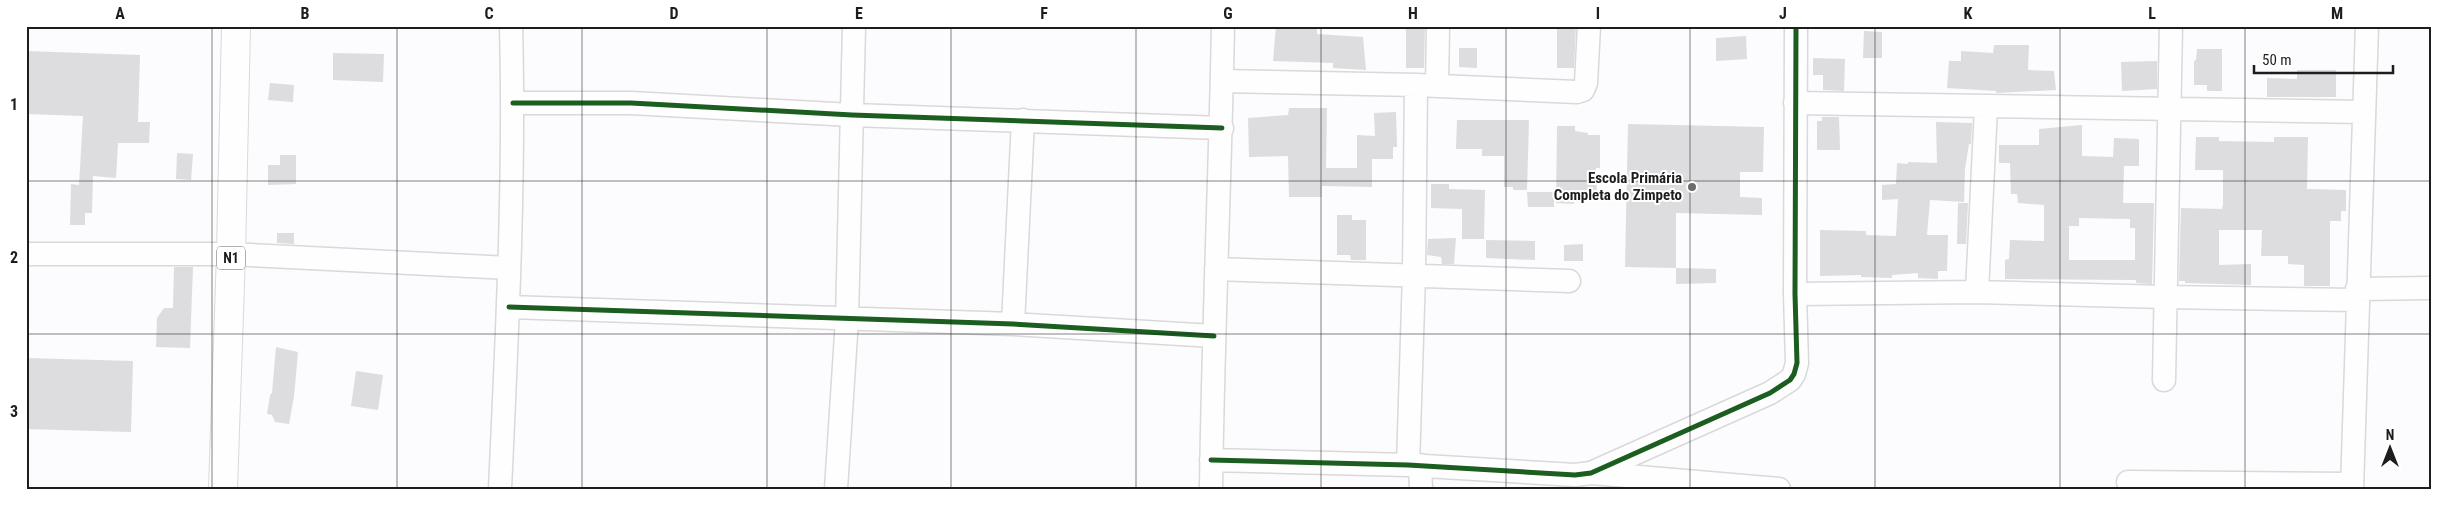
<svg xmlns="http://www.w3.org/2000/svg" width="2457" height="515" viewBox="0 0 2457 515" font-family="'Roboto Condensed',sans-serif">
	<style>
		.building { fill: #dddcde; fill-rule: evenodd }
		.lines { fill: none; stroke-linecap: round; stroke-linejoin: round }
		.minor-casing { stroke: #d9d8da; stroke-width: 25 }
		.highway-casing { stroke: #d9d8da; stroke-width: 30 }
		.minor { stroke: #fffeff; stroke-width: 22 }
		.highway { stroke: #fffeff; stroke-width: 28 }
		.cycleway-casing { stroke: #fff; stroke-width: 8 }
		.cycleway { stroke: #1b5e20; stroke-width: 5 }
		.grid { fill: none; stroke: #1e1d1e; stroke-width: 1; stroke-opacity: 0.55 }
		.poi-dot { fill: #6c6b6c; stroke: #fff; stroke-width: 2 }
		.labels { text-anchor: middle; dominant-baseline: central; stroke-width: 4; stroke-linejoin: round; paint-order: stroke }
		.shield { fill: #fff; stroke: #626162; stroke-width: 1 }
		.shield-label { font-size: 14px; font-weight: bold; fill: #1e1d1e }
		.poi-label { font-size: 15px; font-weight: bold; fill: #1e1d1e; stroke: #fff; text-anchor: end }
		.neatline { fill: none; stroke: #1e1d1e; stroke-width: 2 }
		.grid-label { font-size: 16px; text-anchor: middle; font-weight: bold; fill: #1e1d1e }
	</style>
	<rect width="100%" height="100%" fill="#fcfbfd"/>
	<path class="building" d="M1276 26H1317V34L1363 37 1366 70 1333 68V63L1273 61Z
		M1406 26H1425L1424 68H1406Z
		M1557 26H1576L1574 68H1557Z
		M1864 31 1882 32V58H1863Z
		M1746 36 1747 59 1716 61V38Z
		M1994 45H2029L2028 70 2054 71 2056 90 1996 93V91L1947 88 1949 61H1961V51L1993 53Z
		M1459 48H1477V68L1459 67Z
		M2197 49H2222V91H2207V85H2194V61L2196 60Z
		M26 51 140 55 138 122H150L149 143H118L116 178 93 176 92 213H85V225H70L71 184 79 185 83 116 26 114Z
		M333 53 384 54 383 82 333 80Z
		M1813 58 1845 59 1844 91 1823 90V75H1813Z
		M2157 61V89L2122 91 2121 62Z
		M2297 70H2336V97H2267V78L2297 79Z
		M270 83 294 85 293 102 268 100Z
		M1289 108H1327L1326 168H1357V135L1375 136 1374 113 1396 112 1397 147H1393V159H1372V187L1322 186V197H1289L1288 156 1249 157 1248 118 1288 115Z
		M1822 117H1839L1840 150H1817V121H1822Z
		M1457 120H1529L1527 190H1513V187H1504V156H1482V149H1456Z
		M1936 122 1972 123 1971 144H1969L1965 169 1964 202 1930 200 1927 235H1948L1947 271H1938V279L1918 278V273L1892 275V278L1861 277V275L1820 276V230L1866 231V235L1896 236 1898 199 1882 200V185L1896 184 1897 163 1908 164V162L1937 163Z
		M1628 124 1764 127 1763 172H1740V197L1762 198V215L1676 213V268L1625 267Z
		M2082 125V156L2113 157 2114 138 2139 139V166H2124L2123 203H2154L2152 284 2136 283V280L2005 279V260L2009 259 2010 240 2044 241V205L2018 203 2017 194H2011L2010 163H1999V145H2039V129ZM2079 218 2130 219V228H2135V260H2069V226H2079Z
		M1557 126H1575V131L1588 133V135H1600V168H1596L1597 194 1574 195V204L1556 203Z
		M2196 137H2219V141L2274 142V137H2308L2307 189 2346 190V211H2341V221H2330V286H2304V265L2288 264V256H2261L2262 230H2219V265L2251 264V285L2185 283V281H2179L2181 208 2222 209 2223 204V170H2195Z
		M177 153 193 154 191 180 176 179Z
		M280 155H296V184L268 185V165H280Z
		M1431 184H1449V189L1485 190 1484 239H1462V209L1431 208Z
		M1527 192H1554V207H1528Z
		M1958 203H1968L1966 244H1957Z
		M1337 215H1352V220H1366V260H1351L1350 255H1337Z
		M277 233H294V244L277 243Z
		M1456 238 1454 264H1442L1441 257 1427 255 1428 239Z
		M1486 240 1535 241V260L1486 258Z
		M1583 244V261H1564V245Z
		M174 267H193L190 348 156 347 157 318 164 308H173Z
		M1676 268 1716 269V283L1676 284Z
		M276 347 298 352 294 397 289 424 275 422 272 415 267 414 270 395 272 393Z
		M26 358 133 361 131 432 26 429Z
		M356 371 383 375 378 410 351 406Z"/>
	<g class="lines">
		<defs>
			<path id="minor" d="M1222 81 1416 85 1577 92 1583 90 1586 83 1589 26
				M1437 86 1438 26
				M513 103H631L852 115 1222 128
				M1795 103 2364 112
				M26 254H231L509 268
				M1216 269 1569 281
				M2357 289 2431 288
				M1977 292 1986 107
				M1795 294 1977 292 2165 297 2357 300
				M509 307 1013 324 1214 336
				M1013 324 1023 120
				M2164 380 2171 26
				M1211 460 1408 465 1575 475 1591 473 1770 393 1790 380 1794 374 1797 363 1795 294 1796 26
				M1408 465 1414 274 1416 85
				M1420 465 1421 489
				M1592 473 1779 489
				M2128 482 2352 484
				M500 489C507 335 515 180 511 26
				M836 489 847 319 854 26
				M1211 489C1213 335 1220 180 1223 26
				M2352 489 2367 26"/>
			<path id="highway" d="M223 489 231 254 236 26"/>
		</defs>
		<use href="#minor" class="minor-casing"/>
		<use href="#highway" class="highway-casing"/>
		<use href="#minor" class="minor"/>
		<use href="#highway" class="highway"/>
		<defs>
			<path id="cycleway" d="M513 103H631L852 115 1222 128
				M509 307 1013 324 1214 336
				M1211 460 1408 465 1575 475 1591 473 1770 393 1790 380 1794 374 1797 363 1795 294 1796 26"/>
		</defs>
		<use href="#cycleway" class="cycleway-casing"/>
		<use href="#cycleway" class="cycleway"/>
	</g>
	<path class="grid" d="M212 26V489M397 26V489M582 26V489M767 26V489M951 26V489M1136 26V489M1321 26V489M1506 26V489M1690 26V489M1875 26V489M2060 26V489M2245 26V489M26 181H2431M26 334H2431"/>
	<circle class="poi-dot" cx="1692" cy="187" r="5"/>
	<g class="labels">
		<rect class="shield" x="217" y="246.5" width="28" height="23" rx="4"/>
		<g class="shield-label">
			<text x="231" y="258">N1</text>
		</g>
		<g class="poi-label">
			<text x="1682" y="178">Escola Primária<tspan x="1682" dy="17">Completa do Zimpeto</tspan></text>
		</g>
	</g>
	<rect width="2457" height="515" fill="none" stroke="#ffffff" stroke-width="55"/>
	<g transform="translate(2390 448)" stroke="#ffffff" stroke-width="4" paint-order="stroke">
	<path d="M0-4L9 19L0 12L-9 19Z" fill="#1e1d1e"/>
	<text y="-8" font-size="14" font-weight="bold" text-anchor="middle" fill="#1e1d1e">N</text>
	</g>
	<path d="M2254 65v8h139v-8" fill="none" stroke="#1e1d1e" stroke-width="2.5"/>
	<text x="2262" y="65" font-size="15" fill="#1e1d1e" stroke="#ffffff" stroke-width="4" paint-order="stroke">50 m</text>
	<rect x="28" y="28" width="2402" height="460" class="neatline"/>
	<g class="grid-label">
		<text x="120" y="19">A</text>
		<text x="305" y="19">B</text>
		<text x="489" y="19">C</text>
		<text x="674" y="19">D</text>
		<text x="859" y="19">E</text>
		<text x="1044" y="19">F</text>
		<text x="1228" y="19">G</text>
		<text x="1413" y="19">H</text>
		<text x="1598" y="19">I</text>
		<text x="1783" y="19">J</text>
		<text x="1968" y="19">K</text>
		<text x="2152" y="19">L</text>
		<text x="2337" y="19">M</text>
		<text x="14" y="110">1</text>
		<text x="14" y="263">2</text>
		<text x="14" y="417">3</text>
	</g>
</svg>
